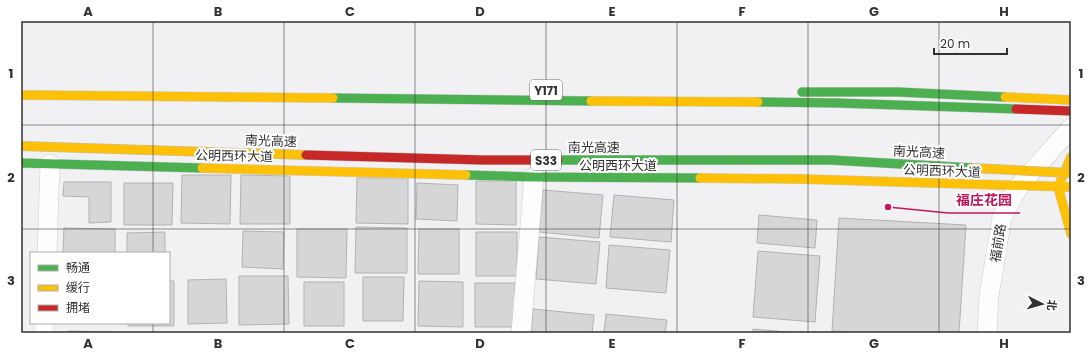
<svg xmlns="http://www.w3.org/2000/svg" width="1092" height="354" viewBox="0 0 1092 354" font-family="Poppins,'Noto Sans SC',sans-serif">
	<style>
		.building { fill: #d7d6d7; stroke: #b3b2b3 }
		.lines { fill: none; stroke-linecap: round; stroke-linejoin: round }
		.street-casing { stroke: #cdcdce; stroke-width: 20 }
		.fast-casing { stroke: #cdcdce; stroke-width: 10 }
		.slow-casing { stroke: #cdcdce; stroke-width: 10 }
		.jam-casing { stroke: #cdcdce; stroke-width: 10 }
		.street { stroke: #fdfdfd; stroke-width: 19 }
		.fast { stroke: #4caf50; stroke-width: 9 }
		.slow { stroke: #ffc107; stroke-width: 9 }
		.jam { stroke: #c62828; stroke-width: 9 }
		.fast-bridge-casing { stroke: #bbbdc7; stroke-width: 10; stroke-linecap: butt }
		.slow-bridge-casing { stroke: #bbbdc7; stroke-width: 10; stroke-linecap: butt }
		.jam-bridge-casing { stroke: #bbbdc7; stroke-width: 10; stroke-linecap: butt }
		.fast-bridge { stroke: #4caf50; stroke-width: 9 }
		.slow-bridge { stroke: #ffc107; stroke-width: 9 }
		.jam-bridge { stroke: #c62828; stroke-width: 9 }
		.grid { fill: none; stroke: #323233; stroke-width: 1; stroke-opacity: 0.55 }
		.labels { text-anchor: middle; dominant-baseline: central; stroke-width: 4; stroke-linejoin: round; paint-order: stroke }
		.shield { fill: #fff; stroke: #707070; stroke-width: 1 }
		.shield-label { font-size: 12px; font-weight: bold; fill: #323233 }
		.street-label { font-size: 13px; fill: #323233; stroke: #fff }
		.leader { fill: none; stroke: #c2185b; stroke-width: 1.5 }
		.callout-dot { fill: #c2185b; stroke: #fff; stroke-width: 1.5 }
		.callout-label { font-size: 14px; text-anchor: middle; font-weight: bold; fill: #c2185b; stroke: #fff; stroke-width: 4; stroke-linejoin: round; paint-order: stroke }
		.neatline { fill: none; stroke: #323233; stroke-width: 1.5 }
		.grid-label { font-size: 13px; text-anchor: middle; font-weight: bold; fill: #323233 }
	</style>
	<rect width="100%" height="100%" fill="#f1f0f2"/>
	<path class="building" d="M182 175H231L230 224 181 223Z
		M241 175 290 176V224H240Z
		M357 178H408V224L356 223Z
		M476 181H516V225L476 224Z
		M64 182H111V222L89 223V197L63 196Z
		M124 183H173L172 225H124Z
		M417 183 458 185 457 221 416 219Z
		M543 190 603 195 599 238 539 232Z
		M614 195 674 200 671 242 610 237Z
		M759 215 817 220 815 248 757 243Z
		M839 218 966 225 959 333H861L832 331Z
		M356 227 407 228V273H355Z
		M64 228 115 229V253H63Z
		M297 229H347L346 278 297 277Z
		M419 229H459V274H418Z
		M243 231 284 232 283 269 242 267Z
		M165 232V253H127V233Z
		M476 232H517V276H476Z
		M539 237 600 242 596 284 536 279Z
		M609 245 670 250 666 293 606 288Z
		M758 251 820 256 815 322 753 317Z
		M239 276H288L289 324 239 325Z
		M363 277H404L403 321H363Z
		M226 279 227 323 188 324V280Z
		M169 281H174V326H128V323H169Z
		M419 281 463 282V327L418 326Z
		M304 282H344V326H304Z
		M475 283H515V327H475Z
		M533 309 594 315 592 333H531Z
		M606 314 667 320 665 333H604Z
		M753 329 799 333H753Z
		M69 331 111 332V333H68Z"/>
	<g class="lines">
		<defs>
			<path id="street" d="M47 253 50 164
				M44 333V323
				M521 333 534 177
				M987 333 989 296 1002 217 1019 186 1071 128"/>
			<path id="fast" d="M802 92H898L1005 97
				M333 98 591 101
				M758 102 837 103 1016 109
				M21 163 202 168
				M466 175 534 177 700 178"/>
			<path id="slow" d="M21 95 333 98
				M1005 97 1071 100
				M591 101 758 102
				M1071 157 1058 187 1071 234
				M202 168 466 175
				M700 178 801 179 1071 187"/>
			<path id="jam" d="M1016 109 1071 111"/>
		</defs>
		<use href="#street" class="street-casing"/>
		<use href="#fast" class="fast-casing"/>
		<use href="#slow" class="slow-casing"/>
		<use href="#jam" class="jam-casing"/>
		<use href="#street" class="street"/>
		<use href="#fast" class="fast"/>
		<use href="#slow" class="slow"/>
		<use href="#jam" class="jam"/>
		<defs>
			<path id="fast-bridge" d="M558 160H831L972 168"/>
			<path id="slow-bridge" d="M21 146 306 155
				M972 168 1071 173"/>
			<path id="jam-bridge" d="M306 155 483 160H558"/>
		</defs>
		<use href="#fast-bridge" class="fast-bridge-casing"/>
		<use href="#slow-bridge" class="slow-bridge-casing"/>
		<use href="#jam-bridge" class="jam-bridge-casing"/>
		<use href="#fast-bridge" class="fast-bridge"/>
		<use href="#slow-bridge" class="slow-bridge"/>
		<use href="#jam-bridge" class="jam-bridge"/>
	</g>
	<path class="grid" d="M153 21V253M284 21V333M415 21V333M546 21V333M677 21V333M808 21V333M939 21V333M21 125H1071M21 229H1071M153 323V333"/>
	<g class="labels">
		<g class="shield">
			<rect x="530" y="80" width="32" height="20" rx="3"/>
			<rect x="531" y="150" width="30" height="20" rx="3"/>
		</g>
		<g class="shield-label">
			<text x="546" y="90">Y171</text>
			<text x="546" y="160">S33</text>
		</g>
		<g class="street-label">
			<text transform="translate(271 141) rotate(2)">南光高速</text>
			<text x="594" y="147">南光高速</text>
			<text transform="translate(919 152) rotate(3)">南光高速</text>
			<text transform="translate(234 156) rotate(1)">公明西环大道</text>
			<text x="618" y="165">公明西环大道</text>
			<text transform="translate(942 171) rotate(2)">公明西环大道</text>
			<text transform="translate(998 243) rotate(-81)">福前路</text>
		</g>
	</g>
	<path class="leader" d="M888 207L948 213H1020"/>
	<circle class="callout-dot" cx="888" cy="207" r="4"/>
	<g class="callout-label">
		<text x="984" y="205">福庄花园</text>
	</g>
	<rect width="1092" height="354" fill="none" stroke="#ffffff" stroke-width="44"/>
	<rect x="30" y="252" width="140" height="72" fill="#ffffff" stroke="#adadad"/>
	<rect x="38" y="265" width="20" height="6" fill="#4caf50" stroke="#adadad"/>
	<text x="66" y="272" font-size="12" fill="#323233">畅通</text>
	<rect x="38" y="285" width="20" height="6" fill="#ffc107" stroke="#adadad"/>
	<text x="66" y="292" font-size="12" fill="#323233">缓行</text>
	<rect x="38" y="305" width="20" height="6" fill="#c62828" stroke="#adadad"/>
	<text x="66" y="312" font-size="12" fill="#323233">拥堵</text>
	<g transform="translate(1042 304) rotate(96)" stroke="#ffffff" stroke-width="3" paint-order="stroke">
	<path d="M0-3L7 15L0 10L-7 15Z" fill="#323233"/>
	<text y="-6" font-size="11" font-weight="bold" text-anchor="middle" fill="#323233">北</text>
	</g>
	<path d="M934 48v6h73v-6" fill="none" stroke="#323233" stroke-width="2"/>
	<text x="940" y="48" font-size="12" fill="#323233" stroke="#ffffff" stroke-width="3" paint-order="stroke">20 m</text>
	<rect x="22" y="22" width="1048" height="310" class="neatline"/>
	<g class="grid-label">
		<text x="88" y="16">A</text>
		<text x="218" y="16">B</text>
		<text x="350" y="16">C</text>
		<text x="480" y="16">D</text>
		<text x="612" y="16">E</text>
		<text x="742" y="16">F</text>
		<text x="874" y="16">G</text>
		<text x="1004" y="16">H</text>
		<text x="11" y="78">1</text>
		<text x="1081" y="78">1</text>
		<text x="11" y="182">2</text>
		<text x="1081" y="182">2</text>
		<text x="11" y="285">3</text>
		<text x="1081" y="285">3</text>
		<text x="88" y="348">A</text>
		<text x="218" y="348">B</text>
		<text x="350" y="348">C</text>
		<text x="480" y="348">D</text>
		<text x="612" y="348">E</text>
		<text x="742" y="348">F</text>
		<text x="874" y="348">G</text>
		<text x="1004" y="348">H</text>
	</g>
</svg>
